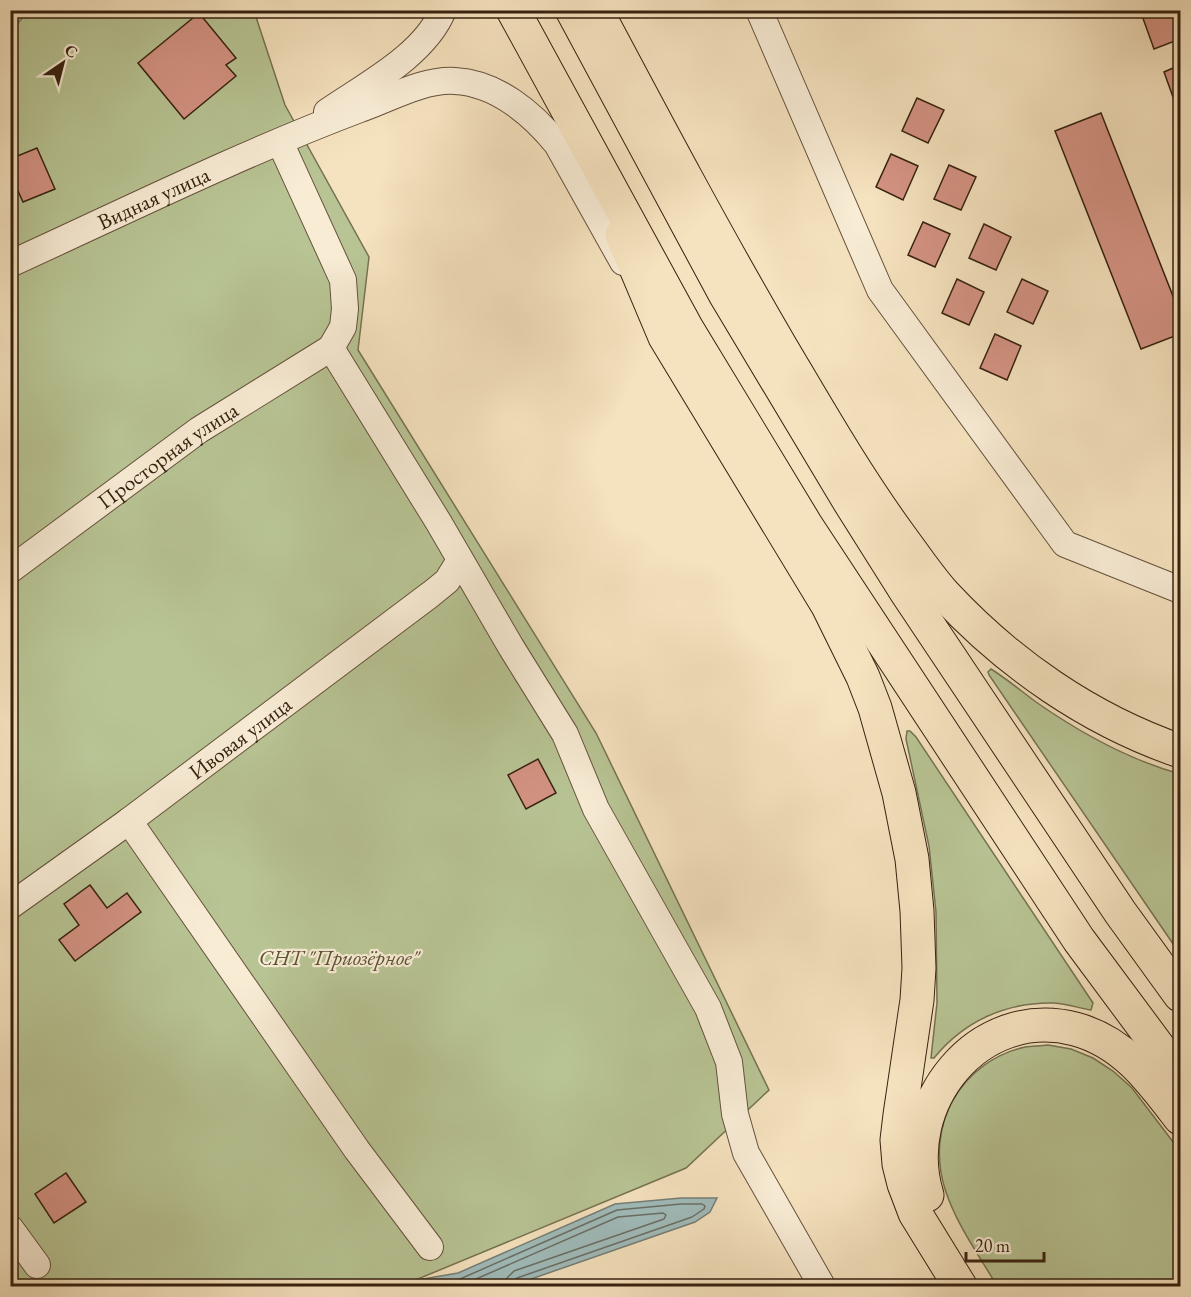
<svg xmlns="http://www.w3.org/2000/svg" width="1191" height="1297" viewBox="0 0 1191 1297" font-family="'EB Garamond',serif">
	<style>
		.green { fill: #b8c494; stroke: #767252; stroke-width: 1.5 }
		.water { fill: #a0bcbb; stroke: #757e76; stroke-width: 1.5 }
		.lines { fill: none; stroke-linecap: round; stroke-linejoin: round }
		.shore { stroke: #6a6e65; stroke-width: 1.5 }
		.building { fill: #d49383; stroke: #35210f; stroke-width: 1.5 }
		.minor-casing { stroke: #65513b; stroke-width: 28 }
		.major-casing { stroke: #35210f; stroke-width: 35 }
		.highway-casing { stroke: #35210f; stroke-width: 35 }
		.minor { stroke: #f8ecd5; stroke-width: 26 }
		.major { stroke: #f5e2be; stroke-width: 33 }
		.highway { stroke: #f5e2be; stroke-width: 33 }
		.labels { text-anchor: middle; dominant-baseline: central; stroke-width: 4.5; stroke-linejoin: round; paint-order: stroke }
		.street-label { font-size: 22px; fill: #35210f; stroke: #f8ecd5 }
		.park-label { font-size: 22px; font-style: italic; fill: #5c5237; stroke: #f8ecd5 }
	</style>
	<rect width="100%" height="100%" fill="#f5e2be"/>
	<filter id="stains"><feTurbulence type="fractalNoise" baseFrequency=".00333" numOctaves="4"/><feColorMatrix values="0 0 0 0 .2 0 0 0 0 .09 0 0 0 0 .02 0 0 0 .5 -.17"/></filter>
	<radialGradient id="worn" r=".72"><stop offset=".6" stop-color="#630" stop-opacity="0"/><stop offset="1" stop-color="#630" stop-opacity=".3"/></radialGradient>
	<path class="green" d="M28 11H254L285 105 369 257 358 350 596 733 769 1090 686 1168 401 1286H11L10 32Z
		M991 669C1007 679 1021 691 1036 702 1079 732 1130 760 1180 774V954L989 675 988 672Z
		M907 731H910L916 737 1093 1003 1091 1010C1079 1008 1067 1004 1054 1003 1006 1002 964 1021 934 1058H931L937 1003 936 912 929 846 906 739Z
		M1048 1045 1071 1049 1093 1058 1113 1071 1132 1088 1180 1151V1286H997C979 1255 956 1224 945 1189 925 1126 960 1062 1025 1047 1033 1046 1041 1046 1048 1045Z"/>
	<path class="water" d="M11 10 28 11 11 32 10 11Z
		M681 1198H717L710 1212 695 1222 511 1286H382L458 1273 615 1204Z"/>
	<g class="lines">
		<path class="shore" d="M417 1286 460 1279 617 1210 681 1204H702L705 1206 704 1209 692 1217 517 1278 513 1281 512 1286
			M460 1286 618 1217 663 1213 666 1215 664 1219 514 1271 507 1278 505 1286"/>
	</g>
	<path class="building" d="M1140 10H1180V39L1154 49Z
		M199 13 236 58 226 65 236 76 184 119 138 63Z
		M1180 65V111H1178L1164 72Z
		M917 98 944 110 928 143 902 131Z
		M1101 113 1180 314V334L1141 349 1055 131Z
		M37 148 55 189 23 202 10 173V159Z
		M891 154 918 166 903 200 876 187Z
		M949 165 976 177 961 210 934 199Z
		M923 222 950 234 935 267 908 255Z
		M984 224 1011 237 996 270 969 258Z
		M957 279 984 292 969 325 942 313Z
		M1022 279 1048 291 1033 324 1007 312Z
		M995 334 1021 346 1007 380 980 368Z
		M538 759 556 793 526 809 508 775Z
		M90 885 107 908 127 893 141 912 75 961 59 940 79 925 64 904Z
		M66 1173 86 1202 54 1223 35 1194Z"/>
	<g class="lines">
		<defs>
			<g id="minor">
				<path d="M759 10 880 290 1065 544 1180 590"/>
				<path d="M327 112C366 85 425 55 443 10"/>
				<path d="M280 142 343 280 345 309 343 327 331 348 439 523 511 647 565 734 596 809 708 1008 729 1062 735 1114 746 1153 822 1286"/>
				<path id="s1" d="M10 264C126 211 241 154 360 109 389 99 423 79 455 81 496 83 532 113 557 144L623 262"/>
				<path id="s2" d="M10 570 199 430 331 348"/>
				<path d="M129 821 357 1150 430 1247"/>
				<path id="s3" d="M10 906 129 821 431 594 447 581 460 560"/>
				<path d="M10 1228 37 1265"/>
			</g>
			<path id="major" d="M596 10C656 123 716 236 781 347 819 411 856 476 900 536 914 555 928 576 944 594 1009 664 1090 720 1180 751
				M622 235 665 337 828 606 863 677 875 708 899 793 912 859 917 911 919 968 917 1000 900 1115 897 1140 899 1164 904 1184 915 1213 960 1286
				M927 1195C899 1104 978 1004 1075 1029 1124 1042 1151 1080 1180 1118"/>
			<path id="highway" d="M513 10 686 327 806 525 1079 940 1180 1076
				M572 10 725 294 849 501 905 590 1120 912 1180 995"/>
		</defs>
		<use href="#minor" class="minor-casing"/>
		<use href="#major" class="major-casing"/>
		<use href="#highway" class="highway-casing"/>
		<use href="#minor" class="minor"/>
		<use href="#major" class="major"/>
		<use href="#highway" class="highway"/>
	</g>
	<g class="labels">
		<g class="street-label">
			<text stroke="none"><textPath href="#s1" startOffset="158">Видная улица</textPath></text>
			<text stroke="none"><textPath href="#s2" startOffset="195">Просторная улица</textPath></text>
			<text stroke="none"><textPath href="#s3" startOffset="285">Ивовая улица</textPath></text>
		</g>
		<g class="park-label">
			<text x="339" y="957">СНТ "Приозёрное"</text>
		</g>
	</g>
	<rect width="1191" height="1297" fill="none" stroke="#f5e2be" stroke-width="36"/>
	<rect x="12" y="12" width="1167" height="1273" fill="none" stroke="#35210f" stroke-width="3"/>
	<rect x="18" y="18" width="1155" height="1261" fill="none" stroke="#35210f" stroke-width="1.5"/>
	<g transform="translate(63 63) rotate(35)" stroke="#f8ecd5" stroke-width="4.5" paint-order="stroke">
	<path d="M0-4.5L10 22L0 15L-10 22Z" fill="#35210f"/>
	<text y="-9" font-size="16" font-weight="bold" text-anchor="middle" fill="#35210f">С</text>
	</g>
	<path d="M966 1252v9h78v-9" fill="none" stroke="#35210f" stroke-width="3"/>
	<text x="975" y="1252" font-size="18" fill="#35210f" stroke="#f8ecd5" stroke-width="4.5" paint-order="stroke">20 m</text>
	<rect width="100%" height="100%" filter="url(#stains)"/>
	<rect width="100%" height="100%" fill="url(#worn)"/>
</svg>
